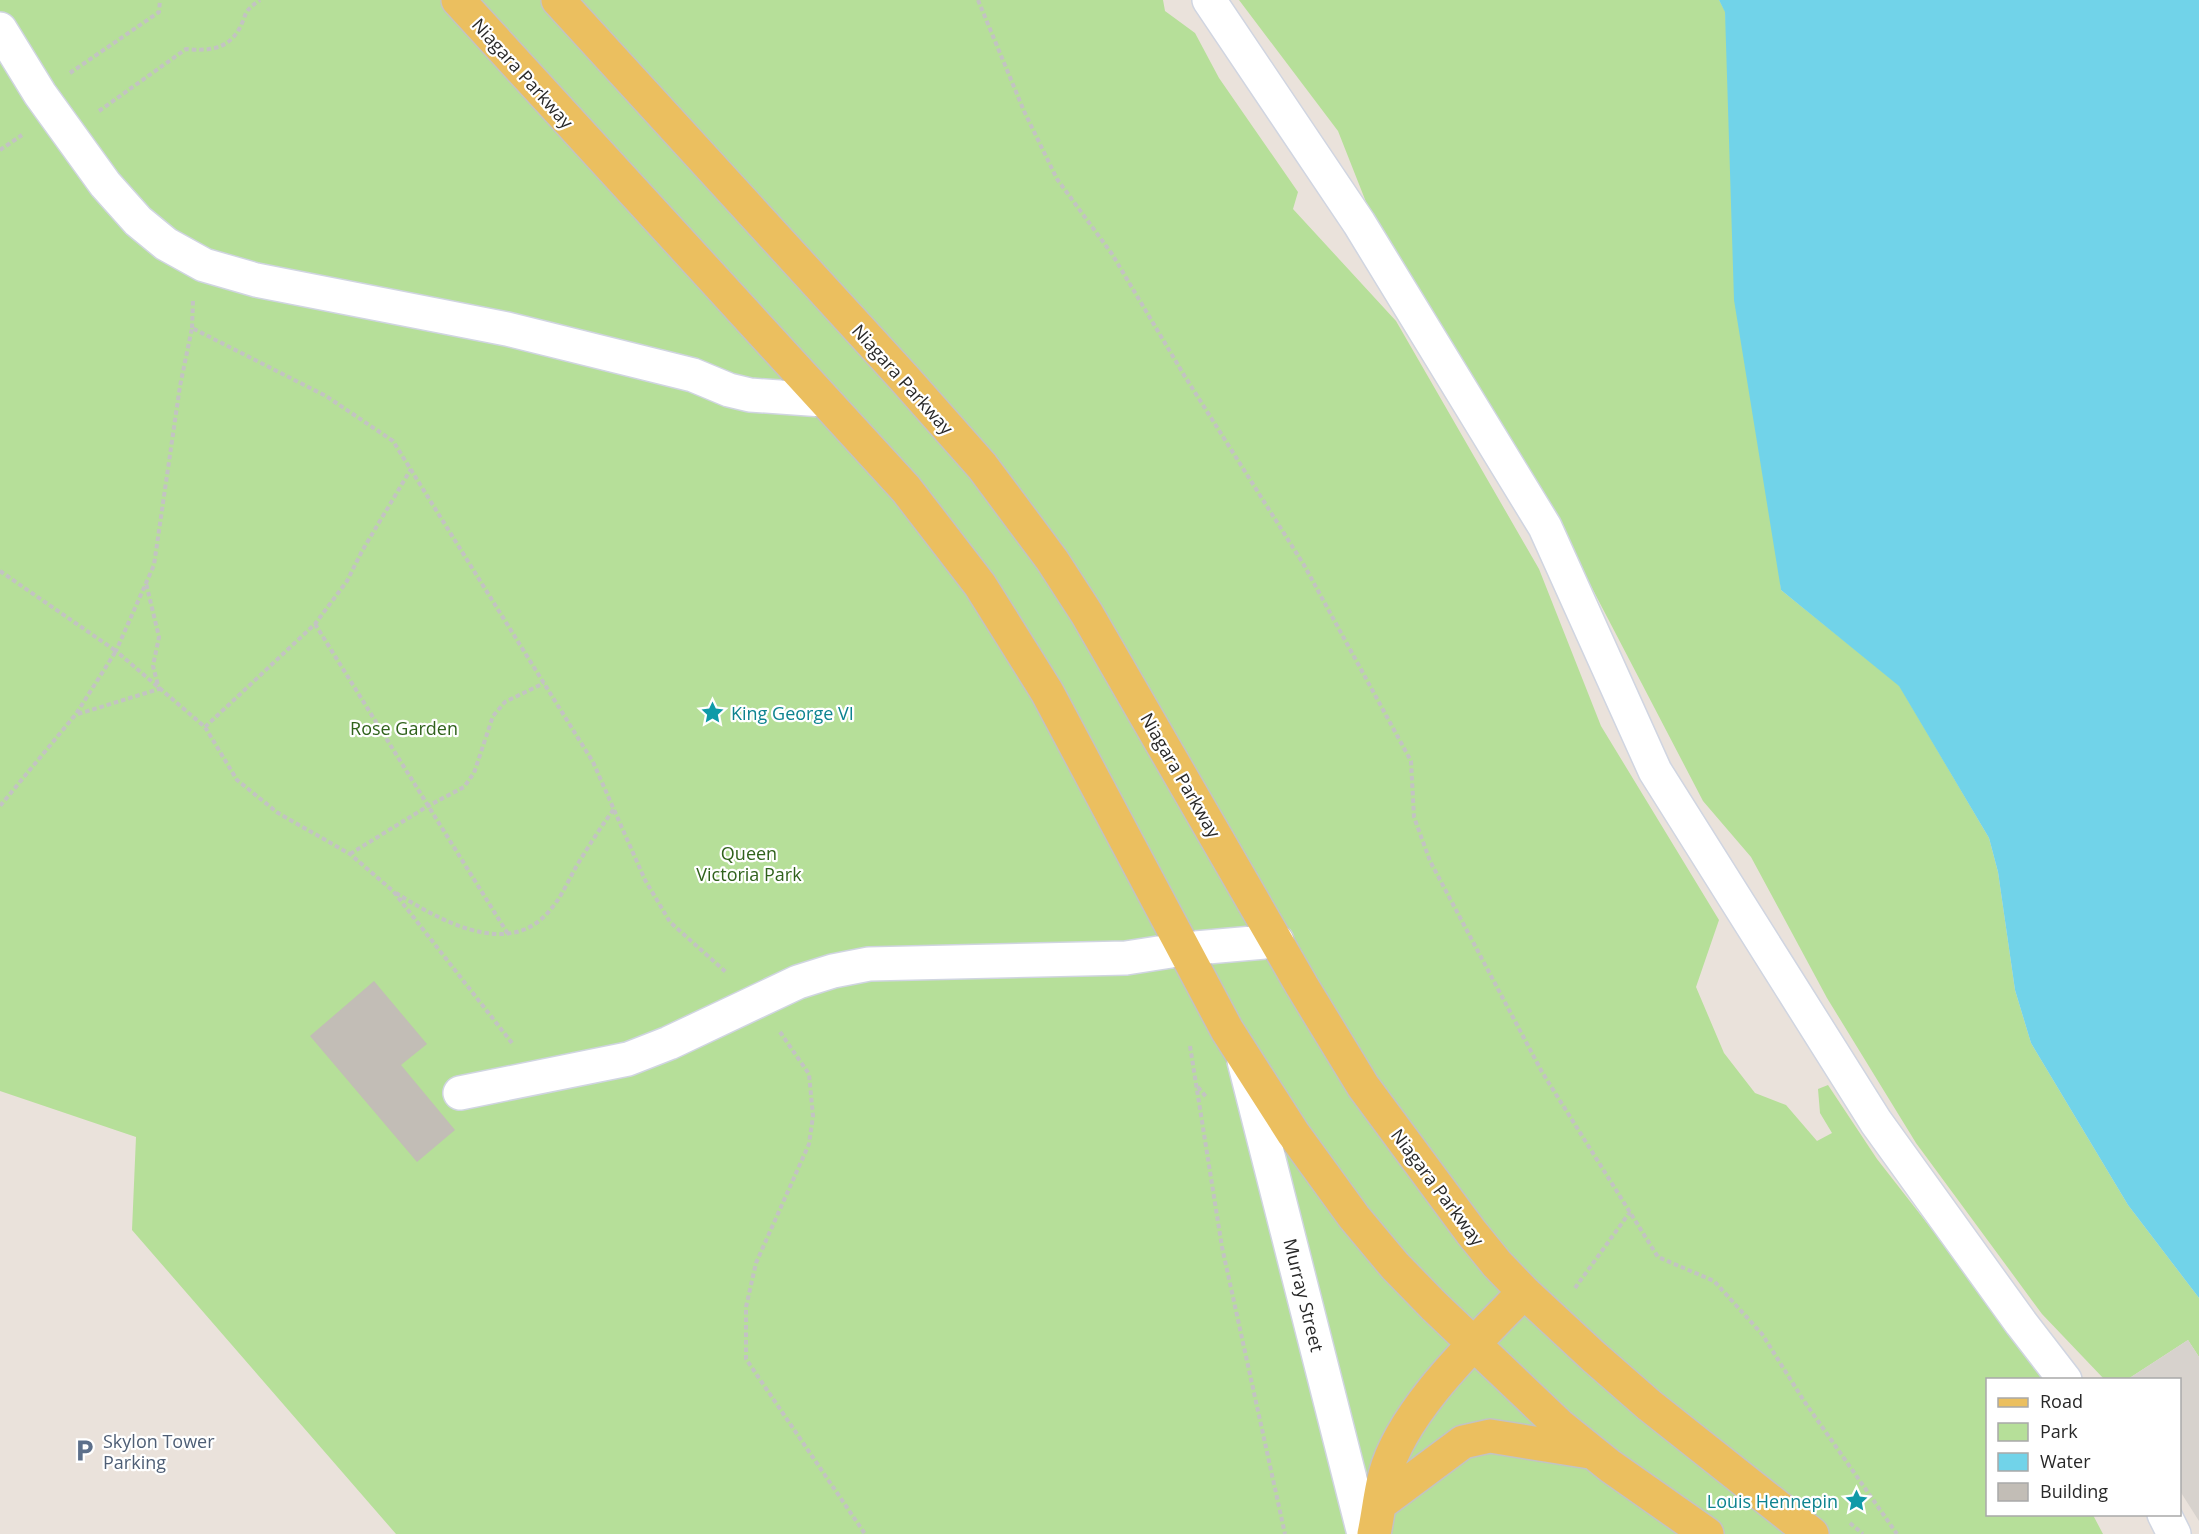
<svg xmlns="http://www.w3.org/2000/svg" width="2199" height="1534" viewBox="0 0 2199 1534" font-family="'Open Sans',sans-serif">
	<style>
		.green { fill: #b6df99 }
		.plaza { fill: #d7d2cd }
		.water { fill: #71d3e9 }
		.building { fill: #c2bdb6 }
		.lines { fill: none; stroke-linecap: round; stroke-linejoin: round }
		.minor-casing { stroke: #d0d5e1; stroke-width: 36 }
		.major-casing { stroke: #c3c3c3; stroke-width: 36 }
		.path { stroke: #c3c3c3; stroke-width: 4; stroke-dasharray: 4.5 3; stroke-linecap: butt }
		.minor { stroke: #fff; stroke-width: 33 }
		.major { stroke: #ebbf5f; stroke-width: 33 }
		.labels { text-anchor: middle; dominant-baseline: central; stroke-width: 4.5; stroke-linejoin: round; paint-order: stroke }
		.street-label { font-size: 18px; fill: #282828; stroke: #fff }
		.culture-label { font-size: 18px; fill: #0d838f; stroke: #fff; text-anchor: start }
		.park-label { font-size: 18px; fill: #30621c; stroke: #fff }
		.service-label { font-size: 18px; fill: #4e5e75; stroke: #fff; text-anchor: start }
	</style>
	<rect width="100%" height="100%" fill="#eae2db"/>
	<path class="green" d="M0 0H1163L1165 11 1195 33 1219 78 1298 192 1293 209 1396 321 1539 569 1601 726 1719 920 1696 987 1724 1053 1755 1093 1786 1105 1817 1141 1832 1133 1820 1113 1818 1089 1828 1085 1877 1159 2044 1373 2047 1379 1988 1380V1514L2093 1515 2103 1534H396L132 1230 136 1137 0 1091Z
		M1239 0H1719L1725 11 1781 590 1899 685 1989 838 1998 872 2015 990 2031 1043 2128 1205 2199 1298V1357L2188 1340 2128 1379H2104L2042 1314 1916 1143 1827 998 1751 857 1703 801 1556 519 1366 202 1338 131Z"/>
	<path class="plaza" d="M2188 1340 2199 1357V1521L2180 1491V1380L2128 1379Z"/>
	<path class="water" d="M1719 0H2199V1298L2128 1205 2031 1043 2015 990 1998 872 1989 838 1899 686 1781 590 1734 300 1725 12Z"/>
	<path class="building" d="M374 981 427 1044 401 1065 455 1130 417 1162 310 1036Z"/>
	<g class="lines">
		<defs>
			<path id="minor" d="M1209 0 1359 223 1545 527 1655 771 1876 1122 2021 1323 2065 1380
				M0 29 40 94 105 184 138 221 166 244 204 265 256 280 507 329 693 375 729 390 750 395 823 400
				M1244 1061 1364 1534
				M460 1093 628 1059 669 1043 798 982 833 971 869 964 1126 958 1184 949 1277 941
				M2164 1514 2174 1534"/>
			<path id="major" d="M458 0 906 489 980 585 1047 692 1227 1030 1293 1133 1354 1217 1395 1266 1434 1306 1559 1425 1610 1466 1707 1534
				M558 0 904 378 982 466 1052 560 1087 614 1302 986 1363 1086 1471 1232 1497 1264 1524 1292 1594 1357 1649 1405 1812 1534
				M1381 1503 1463 1442 1490 1436 1590 1452
				M1374 1534C1378 1515 1380 1494 1385 1475 1402 1410 1478 1340 1524 1292"/>
		</defs>
		<use href="#minor" class="minor-casing"/>
		<use href="#major" class="major-casing"/>
		<path class="path" d="M978 0 1024 111 1057 179 1112 254 1184 375 1304 565 1411 761 1414 817 1430 861 1542 1072 1658 1257 1714 1281 1762 1334 1804 1401 1897 1534
			M70 73 159 12 160 0
			M99 111 186 49C207 51 226 50 238 31 248 14 241 13 260 0
			M0 150 22 135
			M192 328 193 300
			M0 571 116 651 76 714 0 806
			M315 624 508 934
			M78 714 159 689 153 666 159 637 146 583
			M205 727 315 624 347 581 362 551 411 469
			M350 854 428 806 464 787 474 773 493 716 505 702 544 683
			M396 893C438 919 509 961 550 910 561 898 568 881 576 867 588 847 600 828 614 809
			M780 1032 809 1074 813 1116 809 1144 756 1263 746 1307V1359L865 1534
			M512 1043 393 891 350 854 278 813 237 780 205 727 116 651 154 565 180 386 192 328 326 396 393 441 593 762 645 880 670 922 727 973
			M1190 1046 1222 1247 1285 1534
			M1198 1087 1207 1098
			M1575 1288 1630 1212
			M2155 1380V1379
			M1850 1523 1863 1534"/>
		<use href="#minor" class="minor"/>
		<use href="#major" class="major"/>
	</g>
	<defs>
		<symbol id="sight-bare" viewBox="-9 -9 18 18"><path d="M0-6L1.8-2.2L6-1.7L2.9 1.2L3.7 5.4L0 3.3L-3.7 5.4L-2.9 1.2L-6-1.7L-1.8-2.2Z" fill="#0f9aa8" stroke="#fff" stroke-width="2.5" paint-order="stroke"/></symbol>
		<symbol id="parking-bare" viewBox="-9 -9 18 18"><path d="M-3.5-5.5H1a3.5 3.5 0 0 1 0 7H-1V5.5H-3.5ZM-1-3.4V-.6H.8a1.4 1.4 0 0 0 0-2.8Z" fill="#5c6f8a" stroke="#fff" stroke-width="2.5" paint-order="stroke"/></symbol>
	</defs>
	<g fill-rule="evenodd">
		<use href="#sight-bare" x="696" y="696" width="33" height="33"/>
		<use href="#parking-bare" x="68" y="1434" width="33" height="33"/>
		<use href="#sight-bare" x="1840" y="1484" width="33" height="33"/>
	</g>
	<g class="labels">
		<g class="street-label">
			<text transform="translate(523 73) rotate(48)">Niagara Parkway</text>
			<text transform="translate(903 379) rotate(48)">Niagara Parkway</text>
			<text transform="translate(1181 775) rotate(60)">Niagara Parkway</text>
			<text transform="translate(1438 1187) rotate(53)">Niagara Parkway</text>
			<text transform="translate(1304 1295) rotate(76)">Murray Street</text>
		</g>
		<g class="culture-label">
			<text x="731" y="713">King George VI</text>
			<text x="1838" y="1501" text-anchor="end">Louis Hennepin</text>
		</g>
		<g class="park-label">
			<text x="404" y="728">Rose Garden</text>
			<text x="749" y="853">Queen<tspan x="749" dy="21">Victoria Park</tspan></text>
		</g>
		<g class="service-label">
			<text x="103" y="1441">Skylon Tower<tspan x="103" dy="21">Parking</tspan></text>
		</g>
	</g>
	<rect x="1986" y="1378" width="195" height="138" fill="#ffffff" stroke="#a9a9a9" stroke-width="1.5"/>
	<rect x="1998" y="1398" width="30" height="9" fill="#ebbf5f" stroke="#a9a9a9" stroke-width="1.5"/>
	<text x="2040" y="1408" font-size="18" fill="#282828">Road</text>
	<rect x="1998" y="1423" width="30" height="18" fill="#b6df99" stroke="#a9a9a9" stroke-width="1.5"/>
	<text x="2040" y="1438" font-size="18" fill="#282828">Park</text>
	<rect x="1998" y="1453" width="30" height="18" fill="#71d3e9" stroke="#a9a9a9" stroke-width="1.5"/>
	<text x="2040" y="1468" font-size="18" fill="#282828">Water</text>
	<rect x="1998" y="1483" width="30" height="18" fill="#c2bdb6" stroke="#a9a9a9" stroke-width="1.5"/>
	<text x="2040" y="1498" font-size="18" fill="#282828">Building</text>
</svg>
